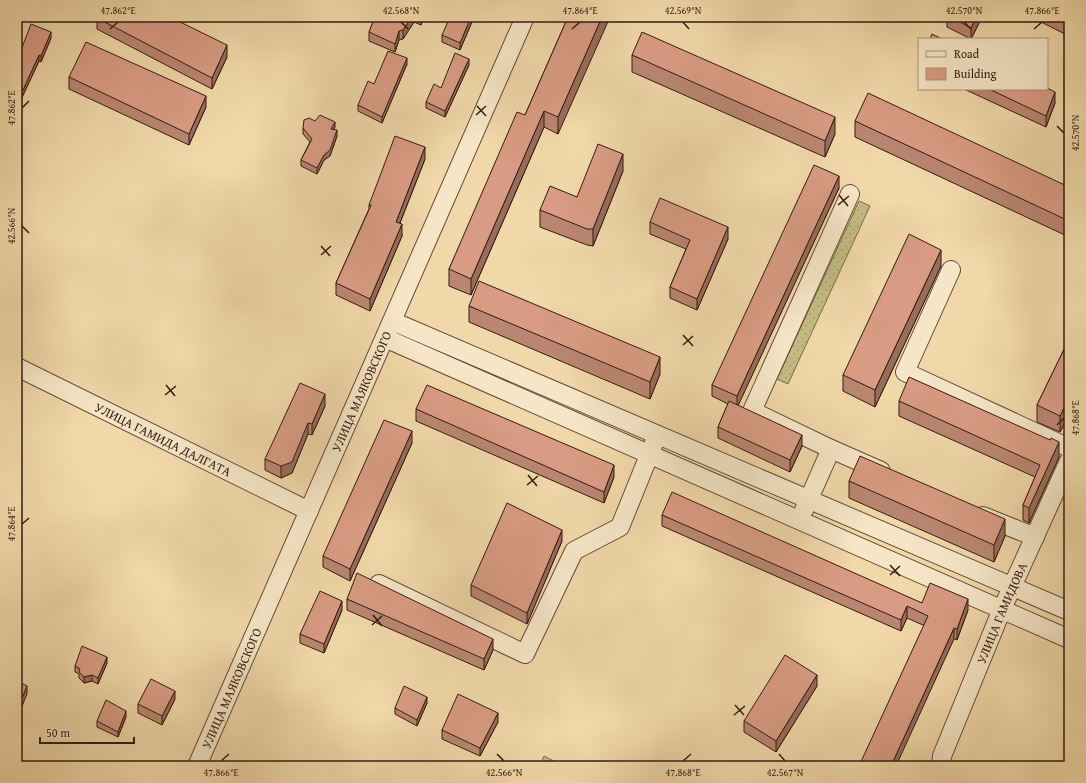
<svg xmlns="http://www.w3.org/2000/svg" width="1086" height="783" viewBox="0 0 1086 783" font-family="'Gentium Book Plus',serif">
	<style>
		.grass { fill: url(#grass-dots); stroke: #7b6b48 }
		.park { fill: #c2bc82; stroke: #7b6b48 }
		.lines { fill: none; stroke-linecap: round; stroke-linejoin: round }
		.minor-casing { stroke: #634a36; stroke-width: 20 }
		.minor { stroke: #f6e6c7; stroke-width: 18 }
		.wall { fill: #ba8672; stroke: #341a0f }
		.shaded-wall { fill: #976d5c; stroke: #341a0f }
		.building { fill: #d89c84; stroke: #341a0f }
		.ticks { fill: none; stroke: #341a0f; stroke-width: 1.5 }
		.labels { text-anchor: middle; dominant-baseline: central; stroke-width: 3; stroke-linejoin: round; paint-order: stroke }
		.street-label { font-size: 13px; fill: #341a0f; stroke: #f6e6c7 }
		.neatline { fill: none; stroke: #341a0f; stroke-width: 1.5 }
		.ticks-label { font-size: 10px; text-anchor: middle; fill: #341a0f }
	</style>
	<defs>
		<pattern id="grass-dots" width="8" height="8" patternUnits="userSpaceOnUse"><rect width="8" height="8" fill="#c2bc82"/><path d="M2 2h.1M6 6h.1" fill="none" stroke="#a7a16f" stroke-width="1.8" stroke-linecap="round"/></pattern>
	</defs>
	<rect width="100%" height="100%" fill="#f1d8a9"/>
	<filter id="stains"><feTurbulence type="fractalNoise" baseFrequency=".005" numOctaves="4"/><feColorMatrix values="0 0 0 0 .2 0 0 0 0 .09 0 0 0 0 .02 0 0 0 .5 -.17"/></filter>
	<radialGradient id="worn" r=".72"><stop offset=".6" stop-color="#630" stop-opacity="0"/><stop offset="1" stop-color="#630" stop-opacity=".3"/></radialGradient>
	<path class="grass" d="M859 201 870 206 788 384 777 379Z"/>
	<path class="park" d="M544 756 563 766H540Z"/>
	<g class="lines">
		<defs>
			<g id="minor">
				<path d="M951 270 905 372 1069 448"/>
				<path d="M392 321 1069 611"/>
				<path d="M385 338 1069 639"/>
				<path id="s1" d="M17 367 309 511"/>
				<path d="M831 449 881 471"/>
				<path d="M804 510 831 449 752 411 850 194"/>
				<path d="M983 516 1035 537"/>
				<path d="M379 584 525 654 574 551 620 527 654 443"/>
				<path id="s2" d="M197 766 525 17"/>
				<path id="s3" d="M941 766 942 756 1002 609 1069 461"/>
			</g>
		</defs>
		<use href="#minor" class="minor-casing"/>
		<use href="#minor" class="minor"/>
	</g>
	<path class="wall" d="M51 17H57L56 19Z
		M375 17H424L421 25 414 22 403 39 399 40 395 52 369 41V32Z
		M474 17 460 50 442 42V35Z
		M568 17 558 134 544 127 471 295 449 286V269L525 115Z
		M947 17H982L971 39 947 27Z
		M1031 17H1069V36Z
		M97 18 227 57 212 89 97 29Z
		M51 38 41 62 39 61 17 108V57L18 58Z
		M632 55 835 134 825 157 632 72Z
		M407 64 382 123 358 111V105L374 84Z
		M469 65 445 117 426 108V102L441 88Z
		M69 77 206 107 189 145 69 89Z
		M964 89H1047L1055 103 1046 127Z
		M855 121 1069 187V237L855 137Z
		M335 127 334 129 337 136 330 156 324 160 317 174 301 166V160L310 142 303 134V128Z
		M425 159 400 223 402 236 370 311 336 295V283L369 209V205Z
		M623 171 593 246 587 245 540 227V210L577 197Z
		M839 188 738 405 802 446 790 472 718 438V427L728 404 712 396V385Z
		M650 222 728 239 697 310 670 298V287L686 249 650 234Z
		M941 266 875 407 843 391V375Z
		M469 306 660 374 650 399 469 322Z
		M1069 339V415L1060 432 1037 422V405Z
		M899 401 1050 440 1059 457 1029 523 1023 520V505L1035 477 899 416Z
		M325 406 312 435 308 434 292 473 281 478 265 470V459Z
		M416 409 614 477 604 503 416 421Z
		M412 443 350 581 323 567V556Z
		M849 481 1005 536 994 562 849 498Z
		M662 515 922 603 968 610 957 640 907 618 901 631 662 526Z
		M562 541 527 624 471 596V585Z
		M347 599 493 650 484 670 347 610Z
		M342 610 324 653 300 643V634Z
		M107 663 98 684 92 681 84 683 79 678V674L75 672V666Z
		M817 686 776 752 744 732V721Z
		M175 699 162 725 138 713V704Z
		M427 703 417 726 395 714V708Z
		M126 717 118 737 97 727V721Z
		M498 722 480 756 442 739V730Z"/>
	<path class="shaded-wall" d="M412 17H414V22L403 39V30Z
		M421 17H424L421 25Z
		M471 17H474L460 50V43Z
		M602 17H610L558 134V117Z
		M976 17H982L971 39V28Z
		M399 31V40L395 52V44Z
		M51 32V38L41 62V56Z
		M227 45V57L212 89V78Z
		M39 55V61L17 108V103Z
		M407 58V64L382 123V117Z
		M469 59V65L445 117V111Z
		M1055 92V103L1046 127V116Z
		M206 96V107L189 145V134Z
		M544 111V127L471 295V279Z
		M835 117V134L825 157V141Z
		M335 122V127L331 134V129Z
		M337 130V136L330 156 324 160 317 174V168Z
		M425 147V159L396 233V222Z
		M623 154V171L593 246V229Z
		M839 176V188L737 408V396Z
		M402 224V236L370 311V299Z
		M728 227V239L697 310V299Z
		M941 250V266L875 407V390Z
		M660 357V374L650 399V382Z
		M325 394V406L312 435V424Z
		M1069 398V415L1060 432V416Z
		M308 423V434L292 473 281 478V466Z
		M412 431V443L350 581V569Z
		M802 435V446L790 472V460Z
		M1059 442V457L1029 523V508Z
		M614 465V477L604 503V492Z
		M1005 519V536L994 562V545Z
		M562 530V541L527 624V613Z
		M968 599V610L957 640V629Z
		M342 601V610L324 653V644Z
		M907 606V618L901 631V620Z
		M954 628V639L896 766H891Z
		M493 639V650L484 670V659Z
		M107 657V663L98 684V678Z
		M92 675V681L84 683V677Z
		M817 675V686L776 752V741Z
		M27 686V694L18 716V708Z
		M175 691V699L162 725V716Z
		M427 697V703L417 726V720Z
		M126 711V717L118 737V732Z
		M498 713V722L480 756V748Z"/>
	<path class="building" d="M98 17H170L227 45 212 78 97 18Z
		M375 17H412L403 30 399 31 395 44 369 32Z
		M450 17H471L460 43 442 35Z
		M568 17H602L558 117 544 111 471 279 449 269 517 112 525 115Z
		M951 17H976L971 28Z
		M1054 17H1069V25Z
		M31 24 51 32 41 56 39 55 17 103V57L18 58Z
		M642 32 835 117 825 141 632 55Z
		M932 34 942 39H930Z
		M86 42 206 96 189 134 69 77Z
		M388 51 407 58 382 117 358 105 368 81 374 84Z
		M455 53 469 59 445 111 426 102 434 84 441 88Z
		M1047 88 1055 92 1046 116 989 89H1047Z
		M868 93 1069 187V221L855 121Z
		M320 115 335 122 331 129 337 130 330 150 324 155 317 168 301 160 312 139 303 128 304 120 309 118 315 121Z
		M395 136 425 147 396 222 402 224 370 299 336 283 371 205H369Z
		M598 144 623 154 593 229H587L540 210 550 186 577 197Z
		M814 165 839 176 737 396 712 385Z
		M660 198 728 227 697 299 670 287 690 240 650 222Z
		M909 234 941 250 875 390 843 375Z
		M479 281 660 357 650 382 469 306Z
		M1069 339V398L1060 416 1037 405Z
		M909 377 1050 440 1051 438 1059 442 1029 508 1023 505 1040 465 899 401Z
		M300 383 325 394 312 424 308 423 292 462 281 466 265 459Z
		M427 385 614 465 604 492 416 409Z
		M729 401 802 435 790 460 718 427Z
		M384 420 412 431 350 569 323 556Z
		M860 456 1005 519 994 545 849 481Z
		M672 492 922 603 930 583 968 599 957 629 954 628 891 766H859L928 616 907 606 901 620 662 515Z
		M507 503 562 530 527 613 471 585Z
		M357 573 493 639 484 659 347 599Z
		M320 591 342 601 324 644 300 634Z
		M82 646 107 657 98 678 92 675 84 677 79 672 80 669 75 666Z
		M785 655 817 675 776 741 744 721Z
		M151 679 175 691 162 716 138 704Z
		M17 681 27 686 18 708 17 707Z
		M404 686 427 697 417 720 395 708Z
		M458 694 498 713 480 748 442 730Z
		M106 700 126 711 118 732 97 721Z"/>
	<path class="ticks" d="M401 22 408 29M683 22 689 29M964 22 971 29M110 29 118 22M572 29 580 22M1034 29 1042 22M477 106 486 116M22 108 29 101M476 115 486 106M1057 126 1064 133M839 195 848 206M838 205 849 196M22 226 29 233M321 246 330 256M321 255 331 246M683 335 693 346M683 345 693 336M166 385 175 396M165 395 176 386M1057 425 1064 418M528 475 537 486M527 485 538 476M22 524 29 518M890 565 900 576M890 575 900 566M373 615 382 626M372 625 382 616M735 705 744 715M734 715 745 706M497 754 504 761M779 754 785 761M221 761 229 754M683 761 691 754"/>
	<g class="labels">
		<g class="street-label">
			<text stroke="none"><textPath href="#s2" startOffset="409">УЛИЦА МАЯКОВСКОГО</textPath></text>
			<text stroke="none"><textPath href="#s1" startOffset="163">УЛИЦА ГАМИДА ДАЛГАТА</textPath></text>
			<text stroke="none"><textPath href="#s3" startOffset="165">УЛИЦА ГАМИДОВА</textPath></text>
			<text stroke="none"><textPath href="#s2" startOffset="85">УЛИЦА МАЯКОВСКОГО</textPath></text>
		</g>
	</g>
	<rect width="1086" height="783" fill="none" stroke="#f1d8a9" stroke-width="44"/>
	<rect x="918" y="38" width="130" height="52" fill="#f6e6c7" stroke="#a8947d"/>
	<rect x="926" y="51" width="20" height="6" fill="#f6e6c7" stroke="#a8947d"/>
	<text x="954" y="58" font-size="12" fill="#341a0f">Road</text>
	<rect x="926" y="68" width="20" height="12" fill="#d89c84" stroke="#a8947d"/>
	<text x="954" y="78" font-size="12" fill="#341a0f">Building</text>
	<path d="M40 737v6h94v-6" fill="none" stroke="#341a0f" stroke-width="2"/>
	<text x="46" y="737" font-size="12" fill="#341a0f" stroke="#f6e6c7" stroke-width="3" paint-order="stroke">50 m</text>
	<rect x="22" y="22" width="1042" height="739" class="neatline"/>
	<g class="ticks-label">
		<text x="118" y="14">47.862°E</text>
		<text x="401" y="14">42.568°N</text>
		<text x="580" y="14">47.864°E</text>
		<text x="683" y="14">42.569°N</text>
		<text x="964" y="14">42.570°N</text>
		<text x="1042" y="14">47.866°E</text>
		<text transform="translate(11 108) rotate(-90)" y="4">47.862°E</text>
		<text transform="translate(1075 133) rotate(-90)" y="4">42.570°N</text>
		<text transform="translate(11 226) rotate(-90)" y="4">42.566°N</text>
		<text transform="translate(1075 418) rotate(-90)" y="4">47.868°E</text>
		<text transform="translate(11 524) rotate(-90)" y="4">47.864°E</text>
		<text x="221" y="776">47.866°E</text>
		<text x="504" y="776">42.566°N</text>
		<text x="683" y="776">47.868°E</text>
		<text x="785" y="776">42.567°N</text>
	</g>
	<rect width="100%" height="100%" filter="url(#stains)"/>
	<rect width="100%" height="100%" fill="url(#worn)"/>
</svg>
